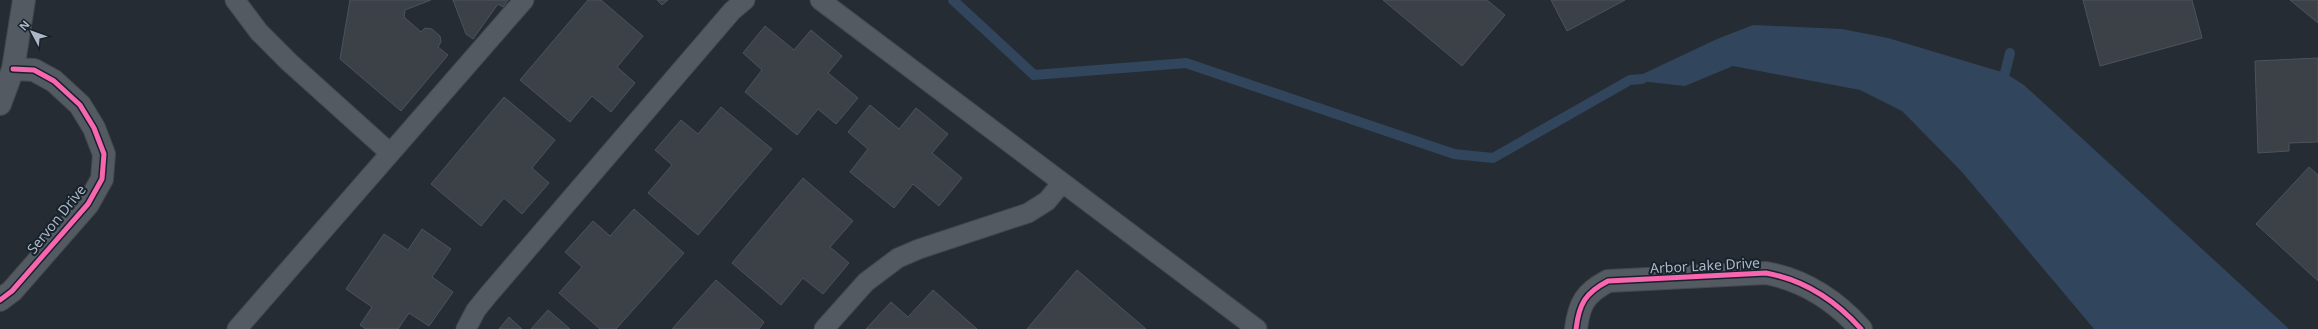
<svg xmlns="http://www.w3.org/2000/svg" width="2318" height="329" viewBox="0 0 2318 329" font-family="'Noto Sans',sans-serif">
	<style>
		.water { fill: #31455d }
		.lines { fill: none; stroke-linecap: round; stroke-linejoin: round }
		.stream { stroke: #31455d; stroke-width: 10 }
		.building { fill: #3c4148; stroke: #4c535c }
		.service-casing { stroke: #42484e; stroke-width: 21 }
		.minor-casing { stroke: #42484e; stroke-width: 24 }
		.service { stroke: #545a62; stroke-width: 19 }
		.minor { stroke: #545a62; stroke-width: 22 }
		.cycleway-casing { stroke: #18222d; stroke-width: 8 }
		.cycleway { stroke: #f766af; stroke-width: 5 }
		.labels { text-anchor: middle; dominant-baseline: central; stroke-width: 4; stroke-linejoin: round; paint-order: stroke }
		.street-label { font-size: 14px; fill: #adb8c6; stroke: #18222d }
	</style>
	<rect width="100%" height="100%" fill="#252c33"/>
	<path class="water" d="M1753 25 1842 29 1888 38 2005 73 2024 85 2289 329H2094L1962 172 1902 111 1860 90 1733 66 1685 86 1630 80 1717 39Z"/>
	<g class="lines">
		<path class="stream" d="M953 0 1034 75 1186 63 1454 154 1493 158 1630 80 1642 79
			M2005 73 2010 53"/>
	</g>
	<path class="building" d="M350 0H431L405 10 404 17 421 32 425 28 432 29 440 36 441 42 438 47 448 55 401 111 340 59Z
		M453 0H508L503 7 498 4 473 39 466 34Z
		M588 0H601L643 36 617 67 635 83 611 112 592 96 570 122 520 80Z
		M657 0H668L662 5Z
		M1383 0H1487L1505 15 1462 66Z
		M1551 0H1625L1567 31Z
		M2083 0H2192L2202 38 2100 66Z
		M2290 0H2318V23Z
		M765 26 794 50 811 30 842 56 828 73 858 98 836 124 818 109 797 135 745 92 762 70 743 53Z
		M2318 58V142L2289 143V151L2258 153 2255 61Z
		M504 97 555 140 532 168 549 183 522 214 504 198 481 226 431 184Z
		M870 105 899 129 916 108 948 134 932 153 962 178 939 206 913 184 894 208 850 172 868 149 848 132Z
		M721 107 772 149 698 235 648 193 672 165 655 150 681 120 698 134Z
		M2309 167 2318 175V281L2256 224Z
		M803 178 853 221 830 247 849 263 823 294 803 278 781 305 732 263Z
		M634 209 684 253 616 329H600L559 293 582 267 565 252 593 221 610 236Z
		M422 229 451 249 432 277 453 292 429 326 409 313 398 329H366L360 325 372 307 346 289 384 234 408 250Z
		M1077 270 1146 329H1027Z
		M716 280 764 322 759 329H672Z
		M933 290 977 329H866L891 302 908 317Z
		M548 310 570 329H531Z
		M509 317 522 329H499Z"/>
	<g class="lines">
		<defs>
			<path id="service" d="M235 0 259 32 289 62 390 153
				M820 0 1257 329
				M237 329 524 0
				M466 329 476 310 489 294 732 11 745 0
				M824 329 866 282 898 258 919 249 1028 213 1047 201 1062 183"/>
			<path id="minor" d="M0 104 13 69 24 0
				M0 300 12 291 88 204 102 179 104 154 94 128 80 105 54 81 34 70 13 69
				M1576 329C1579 304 1585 293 1608 281L1766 273C1804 280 1835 300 1861 329"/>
		</defs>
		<use href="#service" class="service-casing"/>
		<use href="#minor" class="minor-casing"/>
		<use href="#service" class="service"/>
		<use href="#minor" class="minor"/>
		<defs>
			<path id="cycleway" d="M0 300 12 291 88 204 102 179 104 154 94 128 80 105 54 81 34 70 13 69
				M1576 329C1579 304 1585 293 1608 281L1766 273C1804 280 1835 300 1861 329"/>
		</defs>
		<use href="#cycleway" class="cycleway-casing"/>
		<use href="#cycleway" class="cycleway"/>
	</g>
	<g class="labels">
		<g class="street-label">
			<text transform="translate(56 219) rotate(-51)">Servon Drive</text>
			<text transform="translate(1705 265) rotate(-3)">Arbor Lake Drive</text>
		</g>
	</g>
	<g transform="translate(32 32) rotate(311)" stroke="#18222d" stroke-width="3" paint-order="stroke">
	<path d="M0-3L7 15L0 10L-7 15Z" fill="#adb8c6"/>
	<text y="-6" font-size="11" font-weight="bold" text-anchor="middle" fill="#adb8c6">N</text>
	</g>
</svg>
